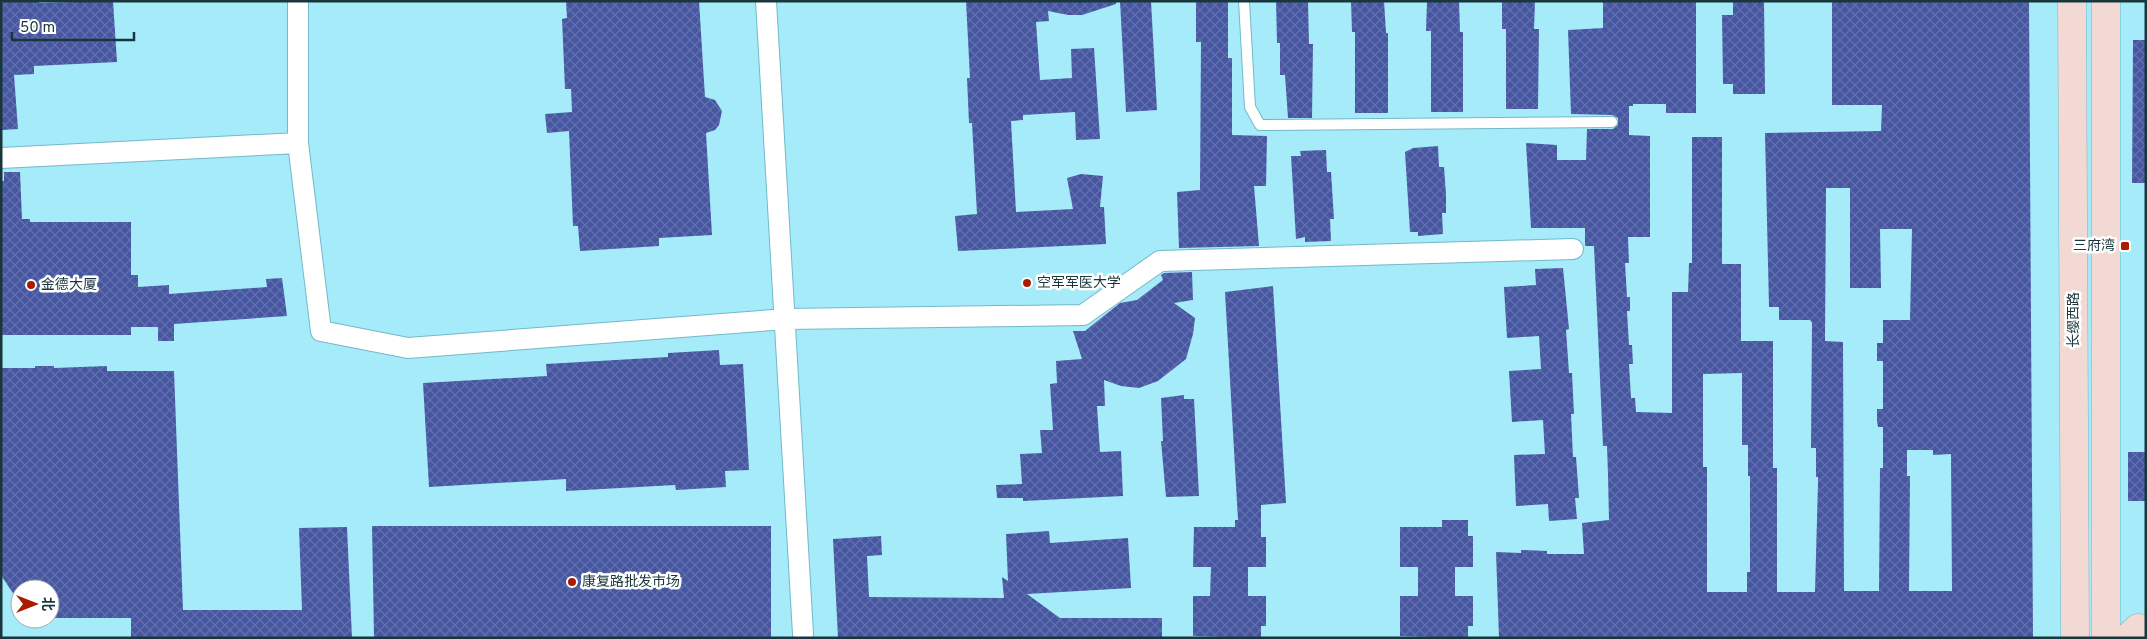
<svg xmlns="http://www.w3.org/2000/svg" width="2147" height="639" viewBox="0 0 2147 639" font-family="Overpass,'Noto Sans SC',sans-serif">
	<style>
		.building { fill: url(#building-cross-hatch); fill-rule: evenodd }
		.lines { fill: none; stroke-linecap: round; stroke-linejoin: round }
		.service-casing { stroke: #73b9c7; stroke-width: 12 }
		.minor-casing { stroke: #73b9c7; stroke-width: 22 }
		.secondary-casing { stroke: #73b9c7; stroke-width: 29 }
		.service { stroke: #fff; stroke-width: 10 }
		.minor { stroke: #fff; stroke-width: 20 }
		.secondary { stroke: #f2d9d4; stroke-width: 28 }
		.poi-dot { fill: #aa1b00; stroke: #fff; stroke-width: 2 }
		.labels { text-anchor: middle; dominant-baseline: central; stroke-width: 5; stroke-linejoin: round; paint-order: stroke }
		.poi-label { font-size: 14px; fill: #19363c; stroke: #fff; text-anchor: start }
		.street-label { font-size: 14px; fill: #19363c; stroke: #fff }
	</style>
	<defs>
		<pattern id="building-cross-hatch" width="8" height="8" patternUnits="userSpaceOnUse" patternTransform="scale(1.25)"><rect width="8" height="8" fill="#4656a2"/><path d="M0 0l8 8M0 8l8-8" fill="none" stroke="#6371aa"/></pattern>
	</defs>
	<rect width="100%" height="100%" fill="#a5ebfa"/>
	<path class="building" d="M1 1H39V3L113 1 117 62 34 66V74L14 75 18 129 2 130Z
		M566 1H699L705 97 715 100 722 111 719 125 715 130 706 133 712 235 659 238V246L580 251 578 226H573L569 131 547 133 545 114 572 112 571 89H565L562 19 567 18Z
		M966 1H1116V4L1082 15H1068L1048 11 1049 21 1036 22 1040 80 1072 78 1071 49 1094 48 1100 139 1076 140 1075 112 1023 115V120L1011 121 1016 212 1073 209 1067 178 1081 174 1103 176 1100 207H1104L1106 244 958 251 955 216 977 214 972 123H969L967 78H970Z
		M1120 1H1151L1157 110 1126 112Z
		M1196 1H1228V58H1232V135L1267 136 1266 186H1254L1259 246 1179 248 1177 192 1200 190 1201 42H1196Z
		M1276 1H1308L1309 44H1313L1312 118H1288L1285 75H1280V43H1277Z
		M1351 1H1384L1386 33H1388V113H1355V32H1352Z
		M1427 1H1459L1460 32H1463V112H1431V31H1426Z
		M1502 1H1535L1534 29H1539L1538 109H1506V29H1502Z
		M1603 1H1696V113H1666V104H1633V106H1629V135L1650 136V237H1628L1629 263H1625L1627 297H1630V311H1627L1629 345H1632L1633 364H1629L1631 398H1635L1636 412 1672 413V292H1688L1689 263H1692V137H1722V264H1741V341H1773V468H1777V592H1815L1818 483V477H1816V448H1811L1812 323 1810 320H1779V307H1769L1765 133 1881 131 1882 105H1832V1H2029L2033 638H1499L1496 552 1521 553V550L1547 551V554H1584L1582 523 1609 520 1608 475 1607 446H1603L1594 246H1585V228H1531L1526 143 1557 145V160H1586L1587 129H1613L1618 125V118L1612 115 1571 114 1568 30 1603 28ZM1826 188H1850V288H1881L1880 229H1912L1910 320H1883V343H1877V361H1883V409H1877V421L1878 427H1883V468H1880L1879 591H1844L1843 342 1825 341ZM1742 373V445H1748V476H1750V572H1747V592H1707V467H1703V374ZM1907 450H1933V455L1951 454 1952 591H1909L1910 476H1907Z
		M1733 1H1764L1765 94H1733V84H1723L1722 15H1733Z
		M2133 40H2146V183H2132Z
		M1438 146 1439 167H1444L1446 195V213H1442L1443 234 1418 236V232H1410L1405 152 1413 148Z
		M1326 150 1327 172H1331L1334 219H1330L1331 241 1305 242V237L1296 239 1291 156H1301L1300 151Z
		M4 172H20L22 219H30V222H131V275H138V287L169 285V294L267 287 266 279 282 278 287 316 174 324V341H158V327H131V335H1V181H4Z
		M1563 268 1569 329 1566 330 1569 373H1572L1574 414H1571L1573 457H1576L1579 498H1575L1577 519 1549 521 1548 504 1516 506 1514 455 1545 454 1543 420 1512 422 1509 371 1541 369 1539 336 1507 338 1504 287 1536 285 1535 269Z
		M1192 272 1193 300 1174 303 1195 318 1193 334 1186 359 1158 381 1139 388 1121 386 1104 380 1105 406H1097L1100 452 1121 451 1123 496 1023 501V498H997L996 485 1022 484 1020 454 1042 453 1040 430H1053L1050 384 1057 383 1056 361 1082 359 1073 331H1085L1120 303 1137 300 1163 280 1161 275 1164 273Z
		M1273 286 1286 503 1261 505V537H1266V567H1248V596H1266V626H1261V638L1193 636V596H1210L1211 567H1193L1194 527H1235V520H1238L1225 292Z
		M719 350 720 365 743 364 749 470 725 471 726 487 676 490 675 485 566 491V479L429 487 423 383 547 376 546 364 668 357V353Z
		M35 366H54V368L107 366V371H174L183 610H302L299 528 347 527 352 638H131V618H50V589H20V604L1 575V368H35Z
		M1184 395V399H1194L1199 496 1166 497 1161 441H1163L1161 398Z
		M2128 452H2146V501H2128Z
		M1442 520H1468V536H1473V567H1455V596H1473V626H1468V638L1400 636V596H1418V567H1400V527H1442Z
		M372 526H771V638H374Z
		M1049 531 1050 543 1128 538 1131 588 1027 594 1060 618H1162V638H838L833 539 881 536 882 555 867 556 869 597 1004 598 1002 577 1008 581 1006 534Z"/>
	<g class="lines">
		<defs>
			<path id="service" d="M1244 1 1250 107 1260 125 1612 122"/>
			<path id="minor" d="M298 1V143L321 331 408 348 786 319 1083 315 1160 261 1573 249
				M766 1 803 634
				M1 158 298 143"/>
			<path id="secondary" d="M2072 1 2075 638
				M2106 1V638
				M2127 638 2138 628 2146 629"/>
		</defs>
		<use href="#service" class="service-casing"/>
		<use href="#minor" class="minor-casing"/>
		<use href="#secondary" class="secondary-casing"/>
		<use href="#service" class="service"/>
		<use href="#minor" class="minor"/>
		<use href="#secondary" class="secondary"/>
	</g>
	<g class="poi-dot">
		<rect x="2120" y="241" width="10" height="10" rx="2.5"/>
		<circle cx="1027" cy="283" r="5"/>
		<circle cx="31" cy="285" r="5"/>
		<circle cx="572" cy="582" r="5"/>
	</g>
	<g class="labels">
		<g class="poi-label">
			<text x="2115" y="246" text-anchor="end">三府湾</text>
			<text x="1037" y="283">空军军医大学</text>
			<text x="41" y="285">金德大厦</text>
			<text x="582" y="582">康复路批发市场</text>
		</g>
		<g class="street-label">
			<text transform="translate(2074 320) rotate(-90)">长缨西路</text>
		</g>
	</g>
	<rect width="2147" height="639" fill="none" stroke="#19363c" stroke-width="5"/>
	<g transform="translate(35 604) rotate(90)"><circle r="24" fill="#ffffff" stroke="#a3afb1"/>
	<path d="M0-4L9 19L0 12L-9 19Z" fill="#aa1b00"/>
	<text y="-8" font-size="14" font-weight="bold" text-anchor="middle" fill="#19363c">北</text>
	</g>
	<path d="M12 32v8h122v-8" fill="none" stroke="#19363c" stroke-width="2.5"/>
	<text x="20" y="32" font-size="15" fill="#19363c" stroke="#ffffff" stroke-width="4" paint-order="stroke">50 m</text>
</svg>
